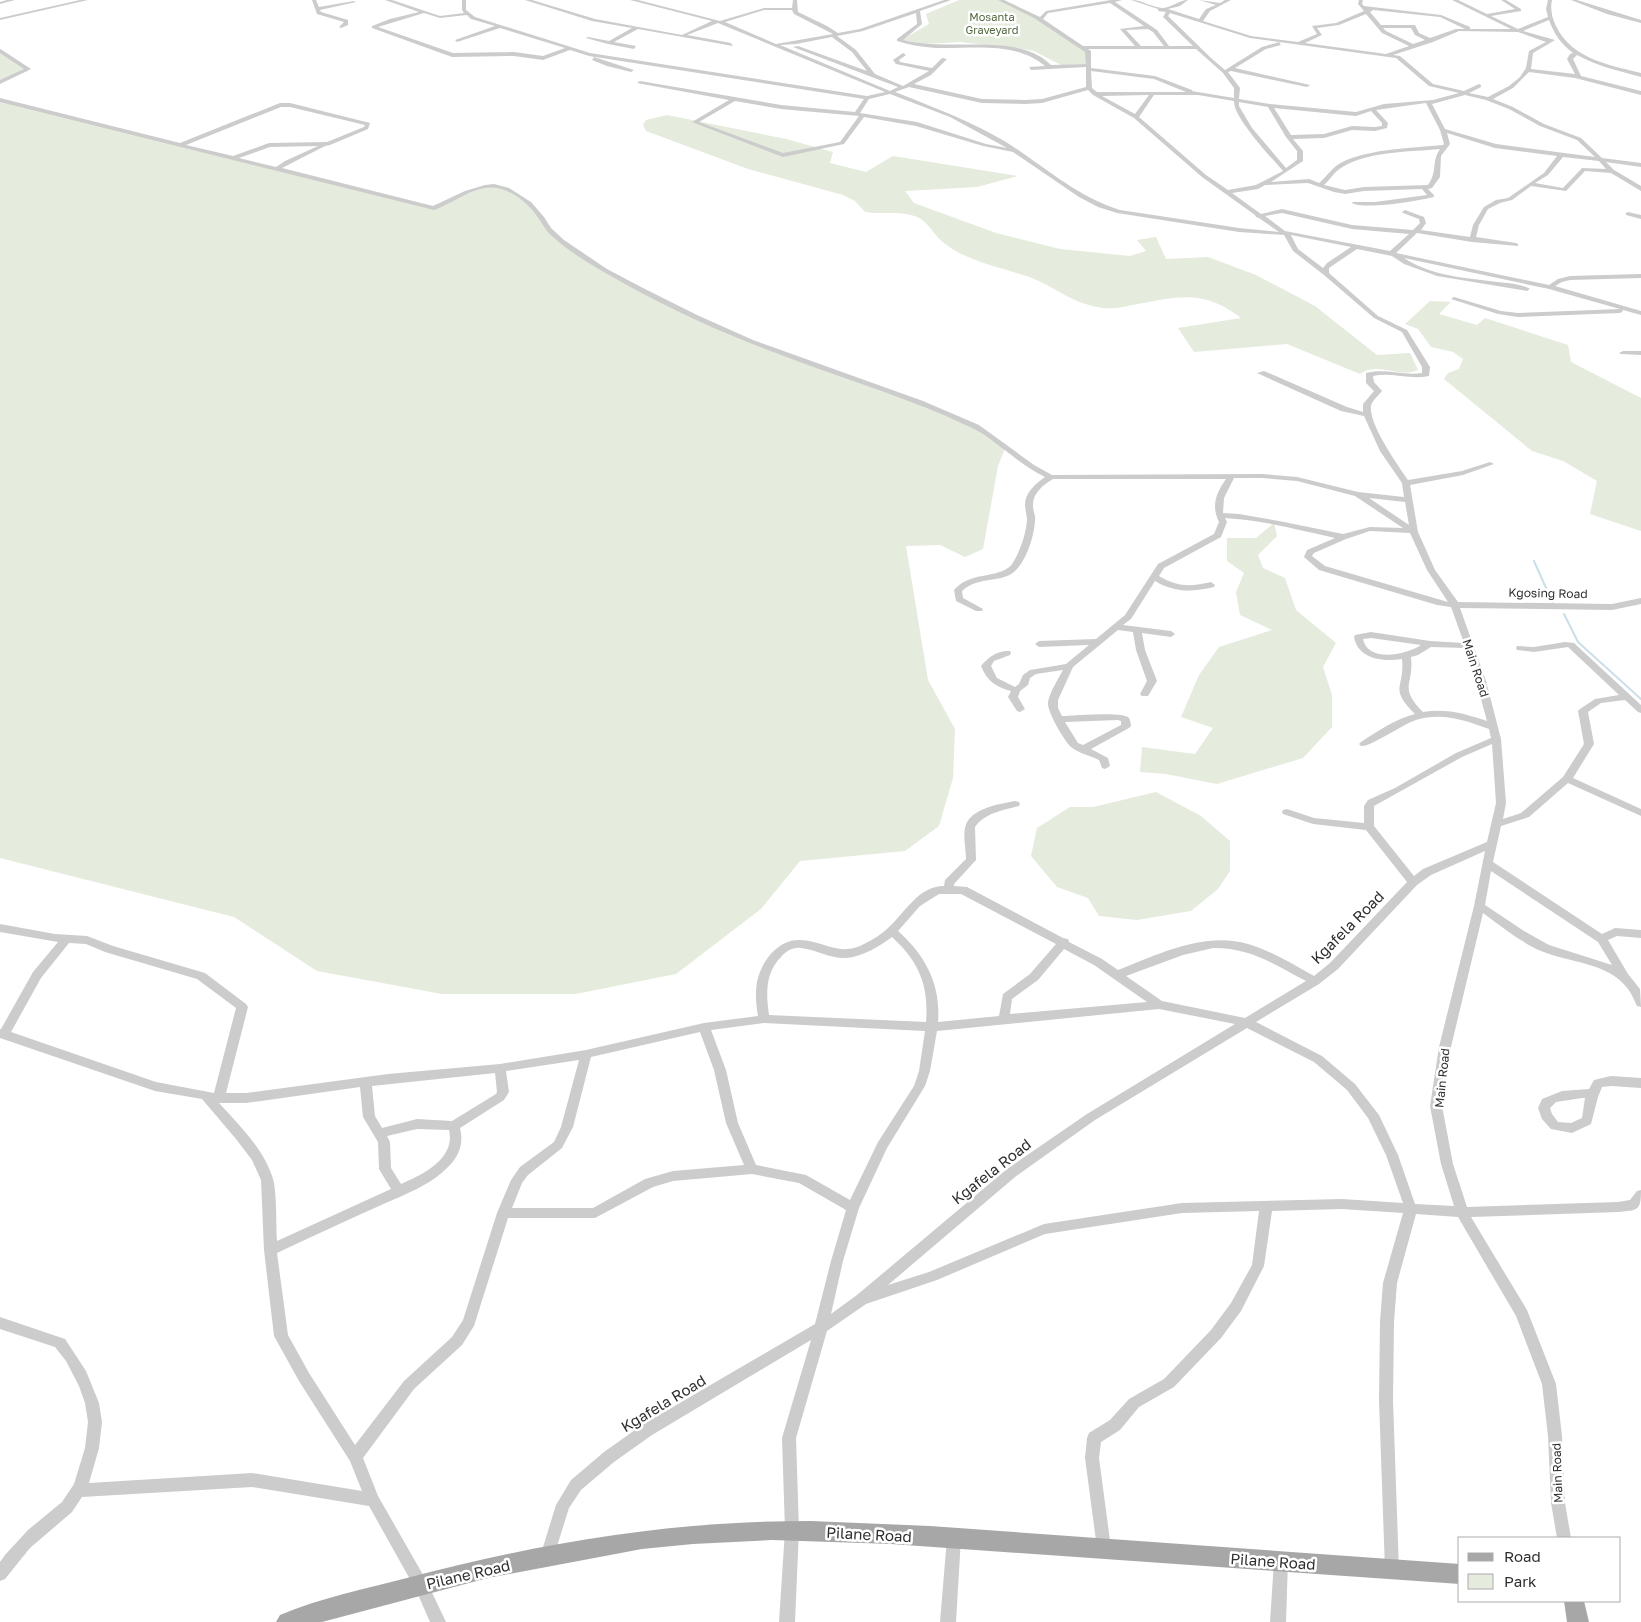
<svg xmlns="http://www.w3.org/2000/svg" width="1641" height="1622" viewBox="0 0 1641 1622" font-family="'Golos Text',sans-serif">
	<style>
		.green { fill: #e5ebdd }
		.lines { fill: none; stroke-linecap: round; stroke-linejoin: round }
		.stream { stroke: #cadfea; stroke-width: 2 }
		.minor { fill: #ccc; fill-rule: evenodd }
		.major { fill: #a7a7a7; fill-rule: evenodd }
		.labels { text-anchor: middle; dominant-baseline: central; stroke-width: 5; stroke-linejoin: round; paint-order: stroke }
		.far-park-label { font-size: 11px; fill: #53683e; stroke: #fff }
		.street-label { font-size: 12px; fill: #2f2f2f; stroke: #fff }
		.near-street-label { font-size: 15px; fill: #2f2f2f; stroke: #fff }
	</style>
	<rect width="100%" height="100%" fill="#fff"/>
	<path class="green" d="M959 0H1000L1033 17 1085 51 1087 64 1061 65 1034 51 1023 49 960 42 926 44 900 41 929 24 926 14Z
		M0 51 28 69V71L0 82Z
		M0 100 433 208 482 188 499 186 527 201 548 229 604 269 651 294 750 341 846 374 977 428 1006 446 998 466 983 549 965 557 940 545 906 546 928 680 955 729 953 778 939 826 905 851 800 861 761 909 676 974 576 994H442L317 971 234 917 0 858Z
		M667 115 786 139 833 152 830 163 866 172 893 156 1018 176 977 187 905 191 914 203 996 233 1060 249 1130 256 1146 251 1137 240 1156 237 1166 259 1208 257 1256 275 1315 306 1377 355 1410 353 1418 370C1398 379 1379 361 1360 374L1287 344 1194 352 1178 328 1241 318C1204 290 1181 296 1138 304 1123 307 1112 310 1097 307 1072 302 1060 291 1039 281 1009 268 970 264 944 243 934 236 929 222 917 217 900 210 882 215 865 212L855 201 843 195 748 169 646 131 643 125 646 120Z
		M1430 301 1451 302 1439 314 1477 325 1485 318 1568 345 1571 362 1641 398V531L1590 514 1597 481 1563 461 1532 451 1444 379 1448 373 1459 369 1463 359 1453 352 1431 347 1418 329 1405 324Z
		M1274 523 1277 536 1258 555 1263 568 1285 578 1296 610 1336 643 1323 667 1332 695V727L1303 758 1217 784 1166 774 1140 772 1142 747 1195 754 1213 728 1181 717 1199 675 1219 647 1272 630 1240 615 1236 592 1244 573 1227 561V538H1256Z
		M1156 792 1201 816 1230 841V871L1218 889 1191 911 1137 920 1099 916 1088 898 1057 887 1031 856 1037 828 1070 807H1093Z"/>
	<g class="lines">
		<path class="stream" d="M1534 561 1554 606
			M1564 614 1578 642 1641 699"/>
		<path class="minor" d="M7 0H15L0 4V2Z
			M80 0H88L0 20V18Z
			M312 0H316L319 7 354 1 356 2 320 10 321 12 348 20V25L341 28 339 27 344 22 317 14Z
			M385 0H392L440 16 464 13 462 10V0H466V10L475 17 590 53 867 96 885 92 718 23 687 35 731 43 733 46 638 29 614 42 636 46 634 49 608 44 586 38 588 37 609 41 632 28 592 21 525 0H532L595 19 682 35 712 21 630 0H638L720 21 764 8H792L793 0H797L798 12 827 26 838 33 860 29 944 0H951L920 11 922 24 903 40C943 51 1006 36 1039 56 1044 58 1047 62 1051 65L1086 64 1085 52 1034 18 998 0H1004L1040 17 1046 11 1111 0H1122L1115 2 1157 30 1169 46H1193L1163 17 1166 12 1158 11V9L1131 0C1142 0 1151 7 1162 8 1171 8 1179 0 1188 0L1180 6 1168 9 1199 19 1206 9 1216 5 1199 0 1220 3 1225 0H1231L1210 11 1203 21 1251 36 1298 42 1317 34 1312 26 1336 23 1364 11 1358 4 1359 0H1363L1362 4 1364 6 1441 15 1470 27V29H1511L1452 0H1458L1487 14 1515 9 1501 0H1506L1521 9V11L1491 16 1518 29 1548 17 1546 9 1548 0H1552C1550 9 1552 18 1556 26 1572 59 1609 65 1641 73V77C1619 71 1597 66 1577 55L1573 59 1581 76 1641 91V95L1575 78 1529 72 1513 88 1493 99 1513 107 1544 124 1581 138 1602 158 1641 163V167L1606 162 1614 170 1641 186V191L1611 173 1585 171 1566 191 1531 186 1512 200 1500 203 1488 209 1479 225 1476 237 1516 243 1518 244V246L1472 242 1417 233 1396 253 1549 285 1558 279 1570 276 1641 274V278L1570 280 1562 282 1555 286 1641 311V315L1623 310 1622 312 1620 313 1518 317 1498 314 1451 299 1454 297 1501 311 1518 313 1620 309 1549 289 1404 258C1431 276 1466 278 1497 282 1507 283 1522 284 1530 289L1527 291 1437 276 1404 264 1392 256 1357 249 1329 268V273L1378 316 1407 330 1430 367 1429 376C1410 380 1391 372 1373 376L1374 382 1382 391C1379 395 1374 399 1372 403 1364 418 1399 467 1408 480L1462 471 1490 462 1494 464 1463 475 1410 485 1418 532 1435 570 1458 602 1612 604 1641 598V604L1612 610 1460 608 1486 681 1501 739 1506 803 1503 819 1521 813 1563 777 1584 744 1578 711 1580 709 1595 699 1619 695 1568 647 1534 652 1517 650 1516 648 1517 646 1534 647 1565 642 1574 643 1641 705V713L1638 712 1625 700 1601 703 1588 712 1594 744 1573 778 1641 809V816L1568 783 1529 817 1501 826 1493 862 1602 934 1615 928 1641 930V938L1617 936 1608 940 1628 974 1640 989 1641 1007 1637 1006C1634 1000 1632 994 1628 989 1608 962 1570 963 1541 951 1520 942 1501 926 1483 913L1451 1047 1442 1106 1453 1164 1467 1207 1618 1202 1630 1200 1637 1191 1641 1190C1641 1211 1638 1210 1618 1212L1471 1217 1527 1310 1556 1384 1562 1436 1565 1503 1571 1538H1557L1551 1503 1548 1436 1542 1384 1516 1316 1458 1217 1416 1214 1397 1283 1394 1322 1393 1400 1399 1570 1397 1575 1392 1577 1387 1575 1385 1570 1379 1400 1380 1322 1383 1283 1403 1213 1342 1209 1272 1211 1264 1266 1241 1311 1221 1338 1174 1387 1139 1407 1120 1430 1101 1442 1099 1458 1111 1548 1109 1553 1104 1555 1099 1553 1097 1548 1085 1458 1087 1438 1089 1433 1110 1420 1129 1399 1164 1379 1211 1330 1231 1303 1252 1265 1259 1211 1182 1213 1045 1234 937 1280 866 1304 827 1331 796 1438 799 1530 795 1622H779L785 1530 782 1438 811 1340 652 1435 614 1462 581 1490 569 1508 552 1562 547 1564 542 1562 540 1557 556 1505 571 1480 604 1452 642 1425 815 1324 831 1261 846 1210 799 1183 752 1174 673 1181 653 1187 595 1218H508L474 1326 462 1345 414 1389 363 1458 378 1496 426 1580 446 1622H430L416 1590 369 1506 252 1487 82 1497 72 1512 30 1548 5 1579 0 1581V1562L5 1555 28 1530 62 1502 74 1484 85 1448 88 1422 85 1403 79 1386 66 1361 55 1347 0 1329V1317L65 1339 86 1371 99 1403 102 1422 99 1448 89 1483 252 1473 362 1491 350 1461 299 1381 274 1336 264 1250 261 1180 252 1160 236 1139 202 1099 155 1091 0 1038V1029H1L33 972 58 942 0 932V924L55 934 87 936 113 946 205 973 246 1004 248 1007 226 1093H246L388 1074 500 1064 586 1050 704 1023 758 1016C756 1004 755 993 757 982 761 962 778 939 800 940 826 941 839 958 866 943 874 939 882 934 888 928 905 913 918 886 944 886L945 880 966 859C966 850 963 837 965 828 969 808 1000 804 1015 801L1019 802 1020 804 1019 806C1003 810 985 813 975 827L976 860 954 884V886L967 887 1063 938 1068 939 1069 942 1102 959 1118 970C1157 955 1204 931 1248 944 1272 951 1292 964 1314 976L1330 963 1407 882 1366 830 1313 824 1283 814 1282 812 1283 810 1287 809 1314 818 1364 823V806L1368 800 1395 788 1456 753 1491 738 1489 729C1465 720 1441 712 1416 720 1403 724 1369 748 1361 746L1359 744 1361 742C1378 731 1395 719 1415 714 1388 687 1405 689 1402 659 1382 662 1358 659 1354 637L1355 635 1371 632 1430 641 1464 643 1451 607 1437 605 1319 570 1304 557 1307 550 1335 538C1299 530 1262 520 1225 518L1227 522 1221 537 1164 568 1159 576C1177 587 1191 587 1211 582L1215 585 1214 587C1193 592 1175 593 1155 581L1131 619 1123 625 1171 631 1175 634 1171 637 1142 633 1145 650 1157 681 1148 696H1142L1140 694 1147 681 1136 650 1133 632 1118 630 1073 667 1058 700V708L1062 716C1073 716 1124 711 1129 718 1130 719 1131 725 1131 726L1129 728 1091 749 1108 758 1110 766 1105 769 1102 768 1099 760C1089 755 1078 753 1071 747 1064 740 1047 712 1048 702 1050 692 1058 679 1063 670L1036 674 1030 678 1028 685 1020 691 1018 697 1025 709 1020 712 1017 711 1008 697 1011 691C996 687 987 681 981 666 988 657 998 650 1010 651L1011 653 1010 655 994 661 991 666 997 678 1015 687 1019 684 1023 675 1030 670 1066 664 1089 645 1039 647 1035 644 1039 641 1096 639 1125 615 1158 564 1214 534 1219 522C1211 506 1216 493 1226 479H1053C1043 485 1032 494 1033 506 1033 511 1036 516 1035 521 1034 536 1027 560 1015 571 1001 584 980 575 962 591L963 598 983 609 982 611H976L956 601 954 590C972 569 1003 581 1014 561 1021 549 1026 533 1027 520 1027 515 1025 510 1025 504 1025 493 1036 483 1045 477 1022 466 1004 448 983 434 972 427 958 422 946 416 890 392 832 375 776 353 724 334 674 311 625 284 600 270 574 256 553 237 546 231 544 226 539 219 531 206 516 193 501 189 478 182 455 203 434 210L0 102V98L180 143 280 103H290L370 123 368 129 330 145 325 146 282 168 433 206 465 191 485 185 494 184 509 188 531 202 544 217 551 228 564 240 607 269 643 288 697 315 753 340 923 401 979 425 1034 465 1052 475 1262 474 1297 477 1358 492 1404 497 1402 483 1380 451 1364 416 1341 411 1257 373 1264 371 1347 407 1363 412V404L1374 391 1366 383V373C1385 368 1403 376 1422 373V367L1402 332 1374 318 1324 275 1293 251 1284 235 1239 232 1117 213 1098 207 1079 197 1013 152 983 146 916 126 864 117 844 144 783 157 692 122 729 100 637 83 640 81 781 105 855 112 864 99 589 56 570 50 543 60 514 56 452 57 372 28V26L390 19 419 12ZM1110 3 1144 26 1120 29 1135 46H1083L1043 19 1048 13ZM764 10H792L794 14 833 34 776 44 725 22ZM1373 10 1440 17 1465 29H1456L1430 38 1419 33 1415 25H1381L1370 12ZM424 13 440 18 467 15 471 19 495 26 455 40 457 42 500 28 565 48 543 56 514 52 453 53 378 27ZM916 13 917 24 897 39V41C910 45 922 47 936 48 972 49 1016 41 1045 66L1029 67 1031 70 1086 67V87L1042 99 1025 100 982 99 914 84 931 75 947 59 942 58 932 68 900 62 899 60 906 55 903 53 893 60 896 64 929 71 903 86 875 74 856 50 837 36 863 31ZM1170 13 1250 38 1396 58 1429 86 1459 93 1433 100 1384 104 1356 112 1270 104 1239 99 1240 88 1228 72 1231 71 1307 87 1310 85 1235 68 1266 49 1281 45 1279 42 1262 47 1225 70 1211 58 1168 16ZM1366 14 1382 33 1409 46 1386 54 1305 43 1322 35 1317 28 1339 25ZM1549 20C1554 34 1561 44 1573 53L1570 54 1567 59 1575 74 1531 69 1533 53 1555 40 1523 31ZM1383 28H1411L1415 35 1425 40 1413 44 1386 31ZM1148 29 1153 32 1164 46H1141L1126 30ZM1459 31 1518 32 1546 42 1529 51 1526 68 1520 77 1509 86 1488 97 1469 93 1481 87V85L1479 84 1464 91 1433 84 1400 56 1393 55 1433 42ZM832 37 852 52 867 71 798 46 793 47 898 87 890 91 780 45 796 44ZM1088 49H1196L1223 73 1234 88V98L1192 91V90L1155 76 1091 68V51ZM1091 71 1154 79 1186 92H1097L1092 88ZM909 87 982 103 1025 104 1042 103 1088 90 1093 95 1134 118 1202 177 1255 215 1256 217 1259 218 1279 232 1239 228 1120 210C1077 197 1044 166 1006 142 971 121 933 107 895 92ZM890 94 950 117 1007 148 986 144 917 122 860 113 869 99ZM1149 95 1135 114 1102 96ZM1154 95H1198L1234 101C1233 117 1271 157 1283 171L1256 185 1228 190 1206 175 1139 117ZM1465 95 1486 100 1509 109 1540 126 1577 140 1595 157 1496 144 1445 129 1432 104ZM735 101 781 109 859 116 840 142 783 153 699 122ZM1239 102 1268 107 1286 137 1297 151V160L1286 168 1252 128 1239 106ZM1426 103 1440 130 1444 144 1443 145C1414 148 1359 149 1336 166 1330 171 1325 178 1319 183L1309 179 1271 182 1303 161V151L1293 139 1324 138 1352 130 1375 131 1387 128 1388 123 1376 110ZM281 107H290L365 125 364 127 327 142 269 143 233 156 186 145ZM1274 108 1356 116 1371 111 1382 123V126L1375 127 1352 126 1324 134 1291 135ZM1447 133 1495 148 1557 156 1544 173 1508 198 1496 200 1484 207 1473 225 1470 237 1421 230 1426 223 1424 217 1405 210 1402 212 1403 213 1419 219 1420 223 1413 230 1352 225 1282 209 1261 214 1232 193 1258 189 1265 185 1308 183 1334 192 1345 194 1364 191 1422 189 1427 195 1375 202H1353L1352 203C1365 210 1417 201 1434 197V195L1428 189 1432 188 1440 177 1441 156 1450 144ZM318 146 285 161 276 167 239 158 270 147ZM1440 149C1431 162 1438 171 1428 185L1364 187 1345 190 1324 185C1330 180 1334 172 1341 168 1366 151 1411 152 1440 149ZM1563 157 1599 161 1606 169 1582 168 1563 188 1535 183 1548 175ZM1282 213 1352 229 1409 234 1390 251 1285 231 1265 216ZM1291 235 1351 247 1327 263 1323 268 1298 249ZM1234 478H1262L1297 481 1355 496 1403 528 1370 527 1343 534 1279 521 1239 514 1223 513 1224 498ZM1369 498 1405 502 1409 525ZM1370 531 1410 533 1427 570 1448 602 1325 566 1312 556 1314 553 1346 539ZM1371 638 1421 645C1406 655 1368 663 1363 639ZM1431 647 1465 648 1476 681 1487 721C1467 714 1445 708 1423 712 1398 686 1414 687 1411 657L1418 655ZM1118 720 1121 721V725L1083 745 1078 743 1065 722ZM1492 744 1496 803 1487 842 1423 869 1414 876 1374 826V806L1462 757ZM1485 851 1474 906 1439 1047 1430 1106 1441 1164 1454 1206 1415 1204 1398 1155 1379 1115 1355 1084 1322 1056 1256 1022 1319 984 1338 969 1417 885 1431 875ZM1491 871 1598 942 1612 965 1549 945 1524 931 1485 905ZM939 894H961L1056 944 1030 974 1003 994 999 1016 938 1022C941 985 926 956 898 931L920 906ZM892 937C919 962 929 985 926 1022L769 1015C766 994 765 973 781 957 786 951 793 947 801 948 817 950 831 959 847 958 864 956 878 947 892 937ZM69 943 86 944 105 952 197 979 236 1008 214 1093 156 1082 11 1032 41 978ZM1213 948C1252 948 1273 964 1306 981L1245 1018 1162 1001 1126 976 1183 955ZM1064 949 1094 965 1147 1002 1010 1014 1012 999 1038 980ZM1159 1009 1235 1024 1087 1114 1007 1169 857 1295 831 1314 843 1261 859 1208 887 1148 925 1086 930 1071 937 1031ZM764 1023 925 1031 919 1071 914 1086 878 1142 850 1200 806 1175 756 1165 738 1123 726 1070 711 1030ZM1247 1028 1314 1062 1347 1090 1368 1118 1386 1155 1403 1203 1342 1199 1182 1203 1044 1224 929 1272 888 1285 1015 1177 1095 1120ZM700 1032 714 1070 726 1123 744 1165 673 1171 645 1179 593 1208H512L522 1183 528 1175 562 1148 573 1127 591 1057ZM579 1060 561 1127 554 1142 520 1167 511 1180 497 1213 463 1320 452 1337 404 1381 355 1445 309 1373 288 1335 277 1253C311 1237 345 1221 379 1206 403 1195 430 1186 449 1166 459 1156 464 1143 460 1128L504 1100 509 1092 506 1071ZM495 1073 497 1092 496 1094 452 1121 417 1119 382 1128 375 1116 372 1086ZM360 1087 363 1117 378 1142 379 1169 391 1189 277 1241C276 1225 277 1193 273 1179 264 1149 239 1125 219 1103H246ZM417 1129 449 1130C456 1159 422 1175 401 1184L391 1168 390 1142 387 1136Z
			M1571 0H1577L1641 20V23L1607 14Z
			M0 49 2 50 31 69 0 84V80L24 69 0 53Z
			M594 57 634 70 631 72 607 66 592 60Z
			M1628 212 1641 215V219L1626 215V213Z
			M1623 351H1641V355L1621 354 1619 353Z
			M1611 1076 1641 1078V1088L1611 1086 1602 1087 1598 1097 1591 1124 1572 1133 1551 1129 1542 1119 1538 1108 1542 1099 1562 1091 1589 1089 1594 1080ZM1582 1098H1585L1582 1118 1571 1123 1558 1122 1552 1114 1550 1108 1556 1102Z
			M954 1531 959 1533 961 1538 956 1622H940L947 1538 949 1533Z
			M1281 1554 1286 1556 1288 1561 1286 1622H1270L1274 1561 1276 1556Z"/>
		<path class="major" d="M811 1521 930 1526 1460 1564V1584L891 1544 772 1540 693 1544 642 1549 488 1578 322 1622H276L280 1615C320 1598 365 1589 407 1578 544 1542 670 1521 811 1521Z
			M1564 1601H1584L1589 1622H1567Z"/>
	</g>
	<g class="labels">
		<g class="far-park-label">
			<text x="992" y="16">Mosanta<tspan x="992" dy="13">Graveyard</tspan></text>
		</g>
		<g class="street-label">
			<text transform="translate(1548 593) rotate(1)">Kgosing Road</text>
			<text transform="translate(1476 668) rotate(72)">Main Road</text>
			<text transform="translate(1442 1078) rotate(-84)">Main Road</text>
			<text transform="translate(1557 1473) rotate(-92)">Main Road</text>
		</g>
		<g class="near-street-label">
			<text transform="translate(1347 927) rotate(-45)">Kgafela Road</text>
			<text transform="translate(991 1171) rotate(-38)">Kgafela Road</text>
			<text transform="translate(663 1403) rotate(-31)">Kgafela Road</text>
			<text transform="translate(869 1534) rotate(3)">Pilane Road</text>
			<text transform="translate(1273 1561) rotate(4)">Pilane Road</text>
			<text transform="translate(468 1574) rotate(-13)">Pilane Road</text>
		</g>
	</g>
	<rect x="1458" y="1537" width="162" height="65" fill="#ffffff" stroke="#acacac"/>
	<rect x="1468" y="1553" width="25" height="8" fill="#a7a7a7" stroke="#acacac"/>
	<text x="1504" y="1562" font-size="15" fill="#2f2f2f">Road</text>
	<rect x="1468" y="1574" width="25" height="15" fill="#e5ebdd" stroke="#acacac"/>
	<text x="1504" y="1587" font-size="15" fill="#2f2f2f">Park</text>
</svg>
